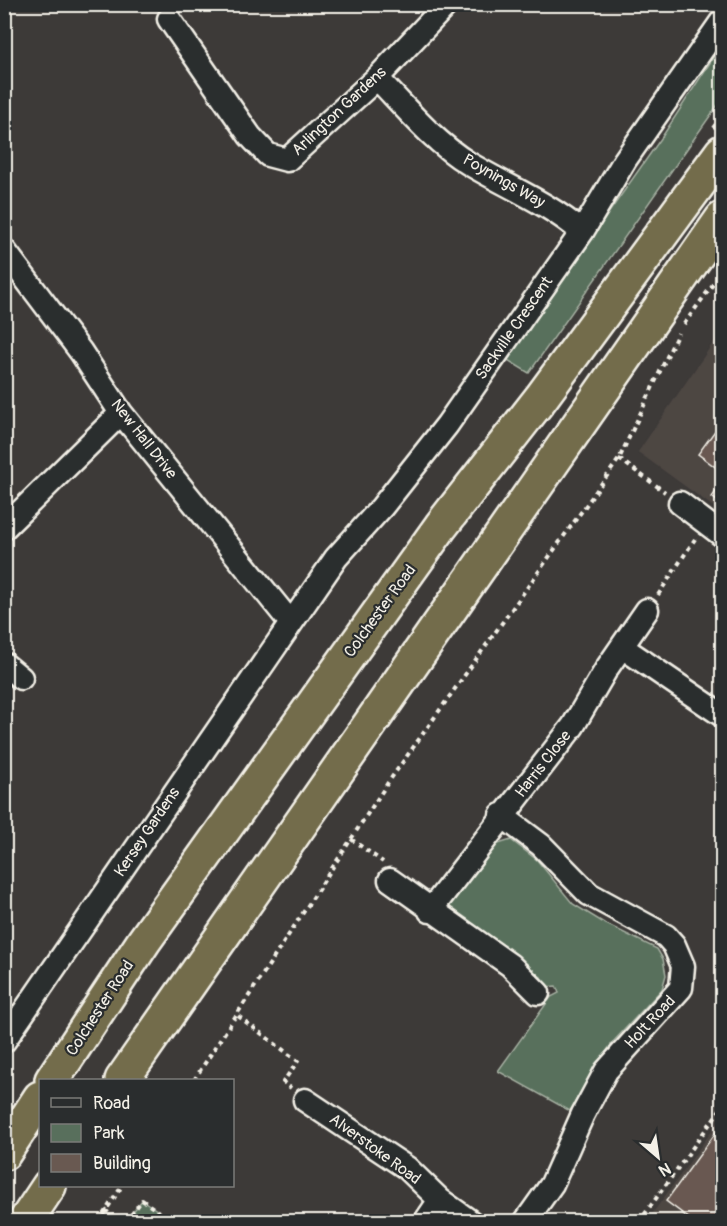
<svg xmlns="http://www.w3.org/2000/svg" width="727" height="1226" viewBox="0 0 727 1226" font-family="Pangolin,sans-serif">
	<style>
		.built { fill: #4d4643 }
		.green { fill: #586f5c; stroke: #a6b0a2; stroke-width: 1.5 }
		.building { fill: #695951; stroke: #f4f1e8; stroke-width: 1.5 }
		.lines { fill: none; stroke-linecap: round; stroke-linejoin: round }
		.minor-casing { stroke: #f4f1e8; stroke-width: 27 }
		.trunk-casing { stroke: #f4f1e8; stroke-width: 38 }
		.path { stroke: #f4f1e8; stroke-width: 4; stroke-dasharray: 4.5 4.5; stroke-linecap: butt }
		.minor { stroke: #2a2d2e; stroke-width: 22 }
		.trunk { stroke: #736c4b; stroke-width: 33 }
		.labels { text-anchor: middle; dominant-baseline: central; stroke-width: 4.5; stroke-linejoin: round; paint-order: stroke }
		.street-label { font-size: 16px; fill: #f4f1e8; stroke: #2a2d2e }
	</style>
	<rect width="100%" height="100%" fill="#3d3a38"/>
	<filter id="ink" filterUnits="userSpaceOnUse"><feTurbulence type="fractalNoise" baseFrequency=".0167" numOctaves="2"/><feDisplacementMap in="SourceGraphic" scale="12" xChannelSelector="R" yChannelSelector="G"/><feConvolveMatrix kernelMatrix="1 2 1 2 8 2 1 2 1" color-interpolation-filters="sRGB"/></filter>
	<g filter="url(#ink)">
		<path class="built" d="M722 330V513L638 452Z
			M722 1117V1221H647Z"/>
		<path class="green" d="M722 44V99L529 373 506 359 662 137Z
			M511 840 537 860 573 904 604 923 657 949 663 959 666 975 662 989 613 1042 591 1073 570 1111 498 1071 551 997 559 993 556 986 545 987 541 977 445 910 495 845Z
			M142 1200 173 1221H126Z"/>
		<path class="building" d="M722 421V472L698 454Z
			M722 483V505L712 497Z
			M722 1124V1222H694L666 1201Z"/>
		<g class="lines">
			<defs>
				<path id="minor" d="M169 19 250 136 268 155 287 160 377 78 447 4
					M377 78C404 106 435 143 468 163 506 186 547 202 582 232
					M4 250 81 352 121 413 291 623
					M680 503 722 535
					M4 528 121 413
					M622 647 722 715
					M4 664 21 678
					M501 815 541 845 589 894 666 936 674 945 683 966 681 988 606 1071 583 1114 552 1184 525 1222
					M390 880 510 965 538 993
					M430 911 573 726 607 668 647 610
					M4 1041 336 558 382 507 447 425 582 232 625 160 722 21
					M305 1100 407 1168 440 1200 471 1222
					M425 1222 440 1200"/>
				<path id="trunk" d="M52 1080 144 941 441 526 541 398 722 152
					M122 1080 722 219
					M4 1153 40 1098
					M25 1222 49 1186"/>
			</defs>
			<use href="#minor" class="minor-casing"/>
			<use href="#trunk" class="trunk-casing"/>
			<path class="path" d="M713 128 722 116
				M684 324 722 272
				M619 459 665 492
				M658 595 695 539
				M351 839 383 862
				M238 1016 298 1061 283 1082 291 1088
				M194 1080 387 784 619 459 678 333
				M105 1210 120 1222
				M98 1222 122 1186
				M126 1222 142 1200 173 1222
				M639 1222 722 1107"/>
			<use href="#minor" class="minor"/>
			<use href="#trunk" class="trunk"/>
		</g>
	</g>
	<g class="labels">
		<g class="street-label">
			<text transform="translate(339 111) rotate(-43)">Arlington Gardens</text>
			<text transform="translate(504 181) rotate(30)">Poynings Way</text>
			<text transform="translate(514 328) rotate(-55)">Sackville Crescent</text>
			<text transform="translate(144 439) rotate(52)">New Hall Drive</text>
			<text transform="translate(380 611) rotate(-54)">Colchester Road</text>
			<text transform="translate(543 764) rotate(-52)">Harris Close</text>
			<text transform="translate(147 832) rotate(-56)">Kersey Gardens</text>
			<text transform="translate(100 1008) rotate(-57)">Colchester Road</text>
			<text transform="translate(650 1022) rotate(-47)">Holt Road</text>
			<text transform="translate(375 1149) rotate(36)">Alverstoke Road</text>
		</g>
	</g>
	<rect width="727" height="1226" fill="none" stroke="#2a2d2e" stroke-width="24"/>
	<rect x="12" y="12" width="703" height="1202" fill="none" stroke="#f4f1e8" stroke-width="2" filter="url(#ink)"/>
	<rect x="39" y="1079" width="195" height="108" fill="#2a2d2e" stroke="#7b7b78" stroke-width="1.5"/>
	<rect x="51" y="1098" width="30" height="9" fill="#2a2d2e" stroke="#7b7b78" stroke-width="1.5"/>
	<text x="93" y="1109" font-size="18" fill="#f4f1e8">Road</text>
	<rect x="51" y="1124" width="30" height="18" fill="#586f5c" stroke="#7b7b78" stroke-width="1.5"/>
	<text x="93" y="1139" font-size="18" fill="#f4f1e8">Park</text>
	<rect x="51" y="1154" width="30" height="18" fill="#695951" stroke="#7b7b78" stroke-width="1.5"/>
	<text x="93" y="1169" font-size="18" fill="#f4f1e8">Building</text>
	<g transform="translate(658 1157) rotate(151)" stroke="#2a2d2e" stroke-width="4.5" paint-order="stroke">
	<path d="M0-4.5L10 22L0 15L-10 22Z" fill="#f4f1e8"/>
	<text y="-9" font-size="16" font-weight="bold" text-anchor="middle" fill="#f4f1e8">N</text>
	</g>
</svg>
